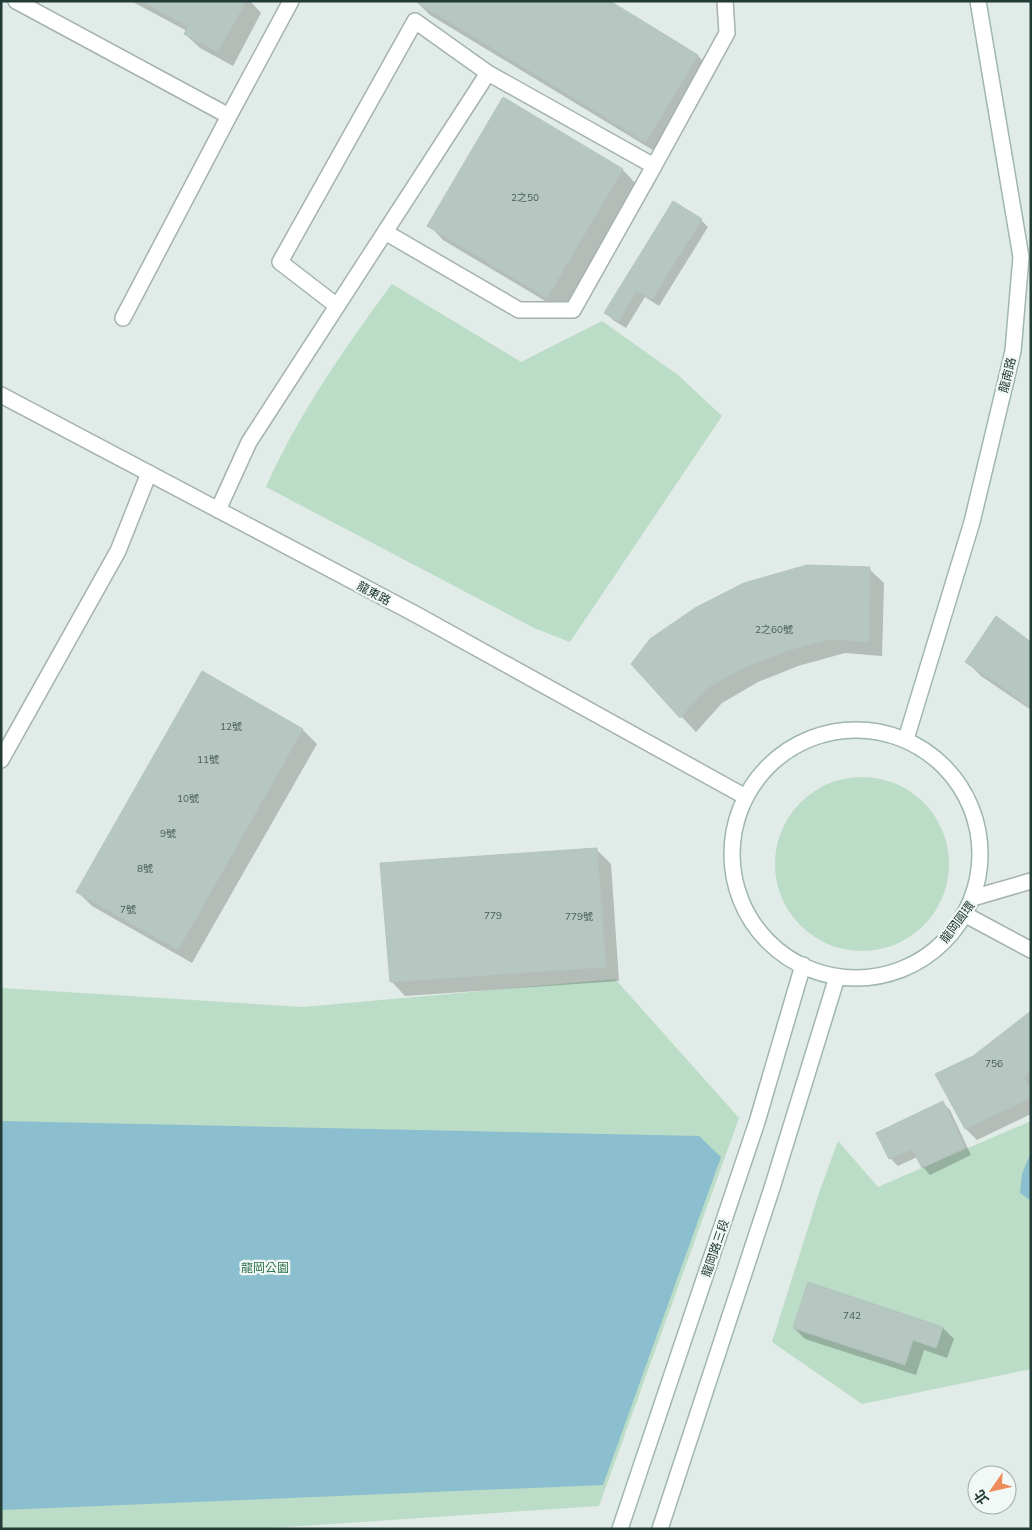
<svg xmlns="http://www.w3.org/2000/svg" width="1032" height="1530" viewBox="0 0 1032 1530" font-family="Mulish,'Noto Sans TC',sans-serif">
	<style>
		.green { fill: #bbdcc6 }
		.water { fill: #8bbece }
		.shadow { fill: #0003 }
		.building { fill: #b6c6c1; stroke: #b4c4bf }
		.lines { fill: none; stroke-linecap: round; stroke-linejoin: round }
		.service-casing { stroke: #a4b3ae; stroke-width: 18 }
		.tertiary-casing { stroke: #a4b3ae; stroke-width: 18 }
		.secondary-casing { stroke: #a0b6b0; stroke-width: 18 }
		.service { stroke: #fff; stroke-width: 15 }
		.tertiary { stroke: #fff; stroke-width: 15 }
		.secondary { stroke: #fff; stroke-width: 15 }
		.labels { text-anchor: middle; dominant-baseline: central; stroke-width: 4.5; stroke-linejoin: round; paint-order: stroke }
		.number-label { font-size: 10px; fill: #475e59 }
		.street-label { font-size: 12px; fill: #223b36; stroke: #f1f8f5 }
		.park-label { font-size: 12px; fill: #2e704d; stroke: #f1f8f5 }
	</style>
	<rect width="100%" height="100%" fill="#e1ebe7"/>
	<path class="green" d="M392 284 521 362 602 321 678 375 722 416 570 642 534 628 266 487C298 415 345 347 392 284Z
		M775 864a87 87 0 1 1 174 0a87 87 0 1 1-174 0Z
		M615 979 739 1118 599 1506 257 1529H1L2 988 303 1007Z
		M1031 1121V1369L862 1404 772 1342 819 1193 838 1141 878 1187Z"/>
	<path class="water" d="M1 1121 699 1136 721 1157 603 1485 1 1510Z
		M1031 1152V1201L1020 1193 1022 1174Z"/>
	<path class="shadow" d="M131 1H250L261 13 233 66 200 48 185 34 187 31Z
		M416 1H608L698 56 712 70 661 155 430 15Z
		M504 99 623 170 637 185 562 311 443 240 429 225Z
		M701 220 708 227 659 306 645 297 626 328 613 320 606 312Z
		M869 569 884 583 882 656 845 653 798 666 758 682 722 703 696 732 632 664Z
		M1031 643V710L981 676 967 662Z
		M203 673 303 730 317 744 192 963 92 906 78 892Z
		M596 849 611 864 619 981 405 996 391 981Z
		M1031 1012V1114L977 1140 966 1129 936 1074 974 1057Z
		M943 1103 950 1110 971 1155 930 1175 923 1167 917 1157 898 1166 890 1158 878 1134Z
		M809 1283 943 1328 954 1339 947 1358 924 1350 916 1375 805 1339 794 1328Z"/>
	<path class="building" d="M141 1H246L218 52 184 34 188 26Z
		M415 1H610L698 55 646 142Z
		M503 97 623 169 547 298 427 226Z
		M673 201 702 219 652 299 637 291 618 321 604 313Z
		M807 565 870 567 869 642 830 639 783 652 744 668 707 688 680 718 631 664 650 639 695 608 744 583Z
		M996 616 1031 642V709L1010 692 965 662Z
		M202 671 303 729 178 950 76 892Z
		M597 848 606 967 390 982 380 863Z
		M1031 1011V1070L1024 1077 1031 1090V1098L965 1129 935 1074 973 1056Z
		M943 1101 965 1147 922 1168 912 1149 889 1159 876 1133Z
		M808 1282 943 1327 936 1348 913 1340 905 1365 793 1328Z"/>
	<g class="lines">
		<defs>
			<path id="service" d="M16 1 229 116
				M385 232 519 310H573L654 166
				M337 306 280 262 415 21 488 73
				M123 318 229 116 291 1
				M218 510 249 442 488 73 654 166 727 33 725 1
				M1 760 118 551 149 473
				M964 914 1031 950"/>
			<path id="tertiary" d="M1 395 417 615 744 796
				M976 897 1031 881"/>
			<path id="secondary" d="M732 854a124 124 0 1 1 248 0a124 124 0 1 1-248 0Z
				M906 739 972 522 1013 351 1021 257 978 1
				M620 1529 757 1122 803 965
				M660 1529 772 1188 837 977"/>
		</defs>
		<use href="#service" class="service-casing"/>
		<use href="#tertiary" class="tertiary-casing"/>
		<use href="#secondary" class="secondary-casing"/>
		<use href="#service" class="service"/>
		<use href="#tertiary" class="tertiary"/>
		<use href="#secondary" class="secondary"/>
	</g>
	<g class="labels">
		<g class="number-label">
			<text x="525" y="197">2之50</text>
			<text x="774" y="629">2之60號</text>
			<text x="231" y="726">12號</text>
			<text x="208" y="759">11號</text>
			<text x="188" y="798">10號</text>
			<text x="168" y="833">9號</text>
			<text x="145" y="868">8號</text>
			<text x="128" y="909">7號</text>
			<text x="493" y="915">779</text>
			<text x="579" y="916">779號</text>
			<text x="994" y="1063">756</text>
			<text x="852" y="1315">742</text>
		</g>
		<g class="street-label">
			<text transform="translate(1007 375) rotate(-76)">龍南路</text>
			<text transform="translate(374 593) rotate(28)">龍東路</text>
			<text transform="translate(957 922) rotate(-53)">龍岡圓環</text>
			<text transform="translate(715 1248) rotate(-71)">龍岡路三段</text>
		</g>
		<g class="park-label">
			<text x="265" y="1267">龍岡公園</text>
		</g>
	</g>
	<rect width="1032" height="1530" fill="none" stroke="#223b36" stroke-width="5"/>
	<g transform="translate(992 1490) rotate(236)"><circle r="24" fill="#f1f8f5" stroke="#9eaca9"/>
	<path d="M0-4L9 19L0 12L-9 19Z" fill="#ed8d5e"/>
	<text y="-8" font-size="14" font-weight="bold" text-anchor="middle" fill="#223b36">北</text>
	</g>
</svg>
